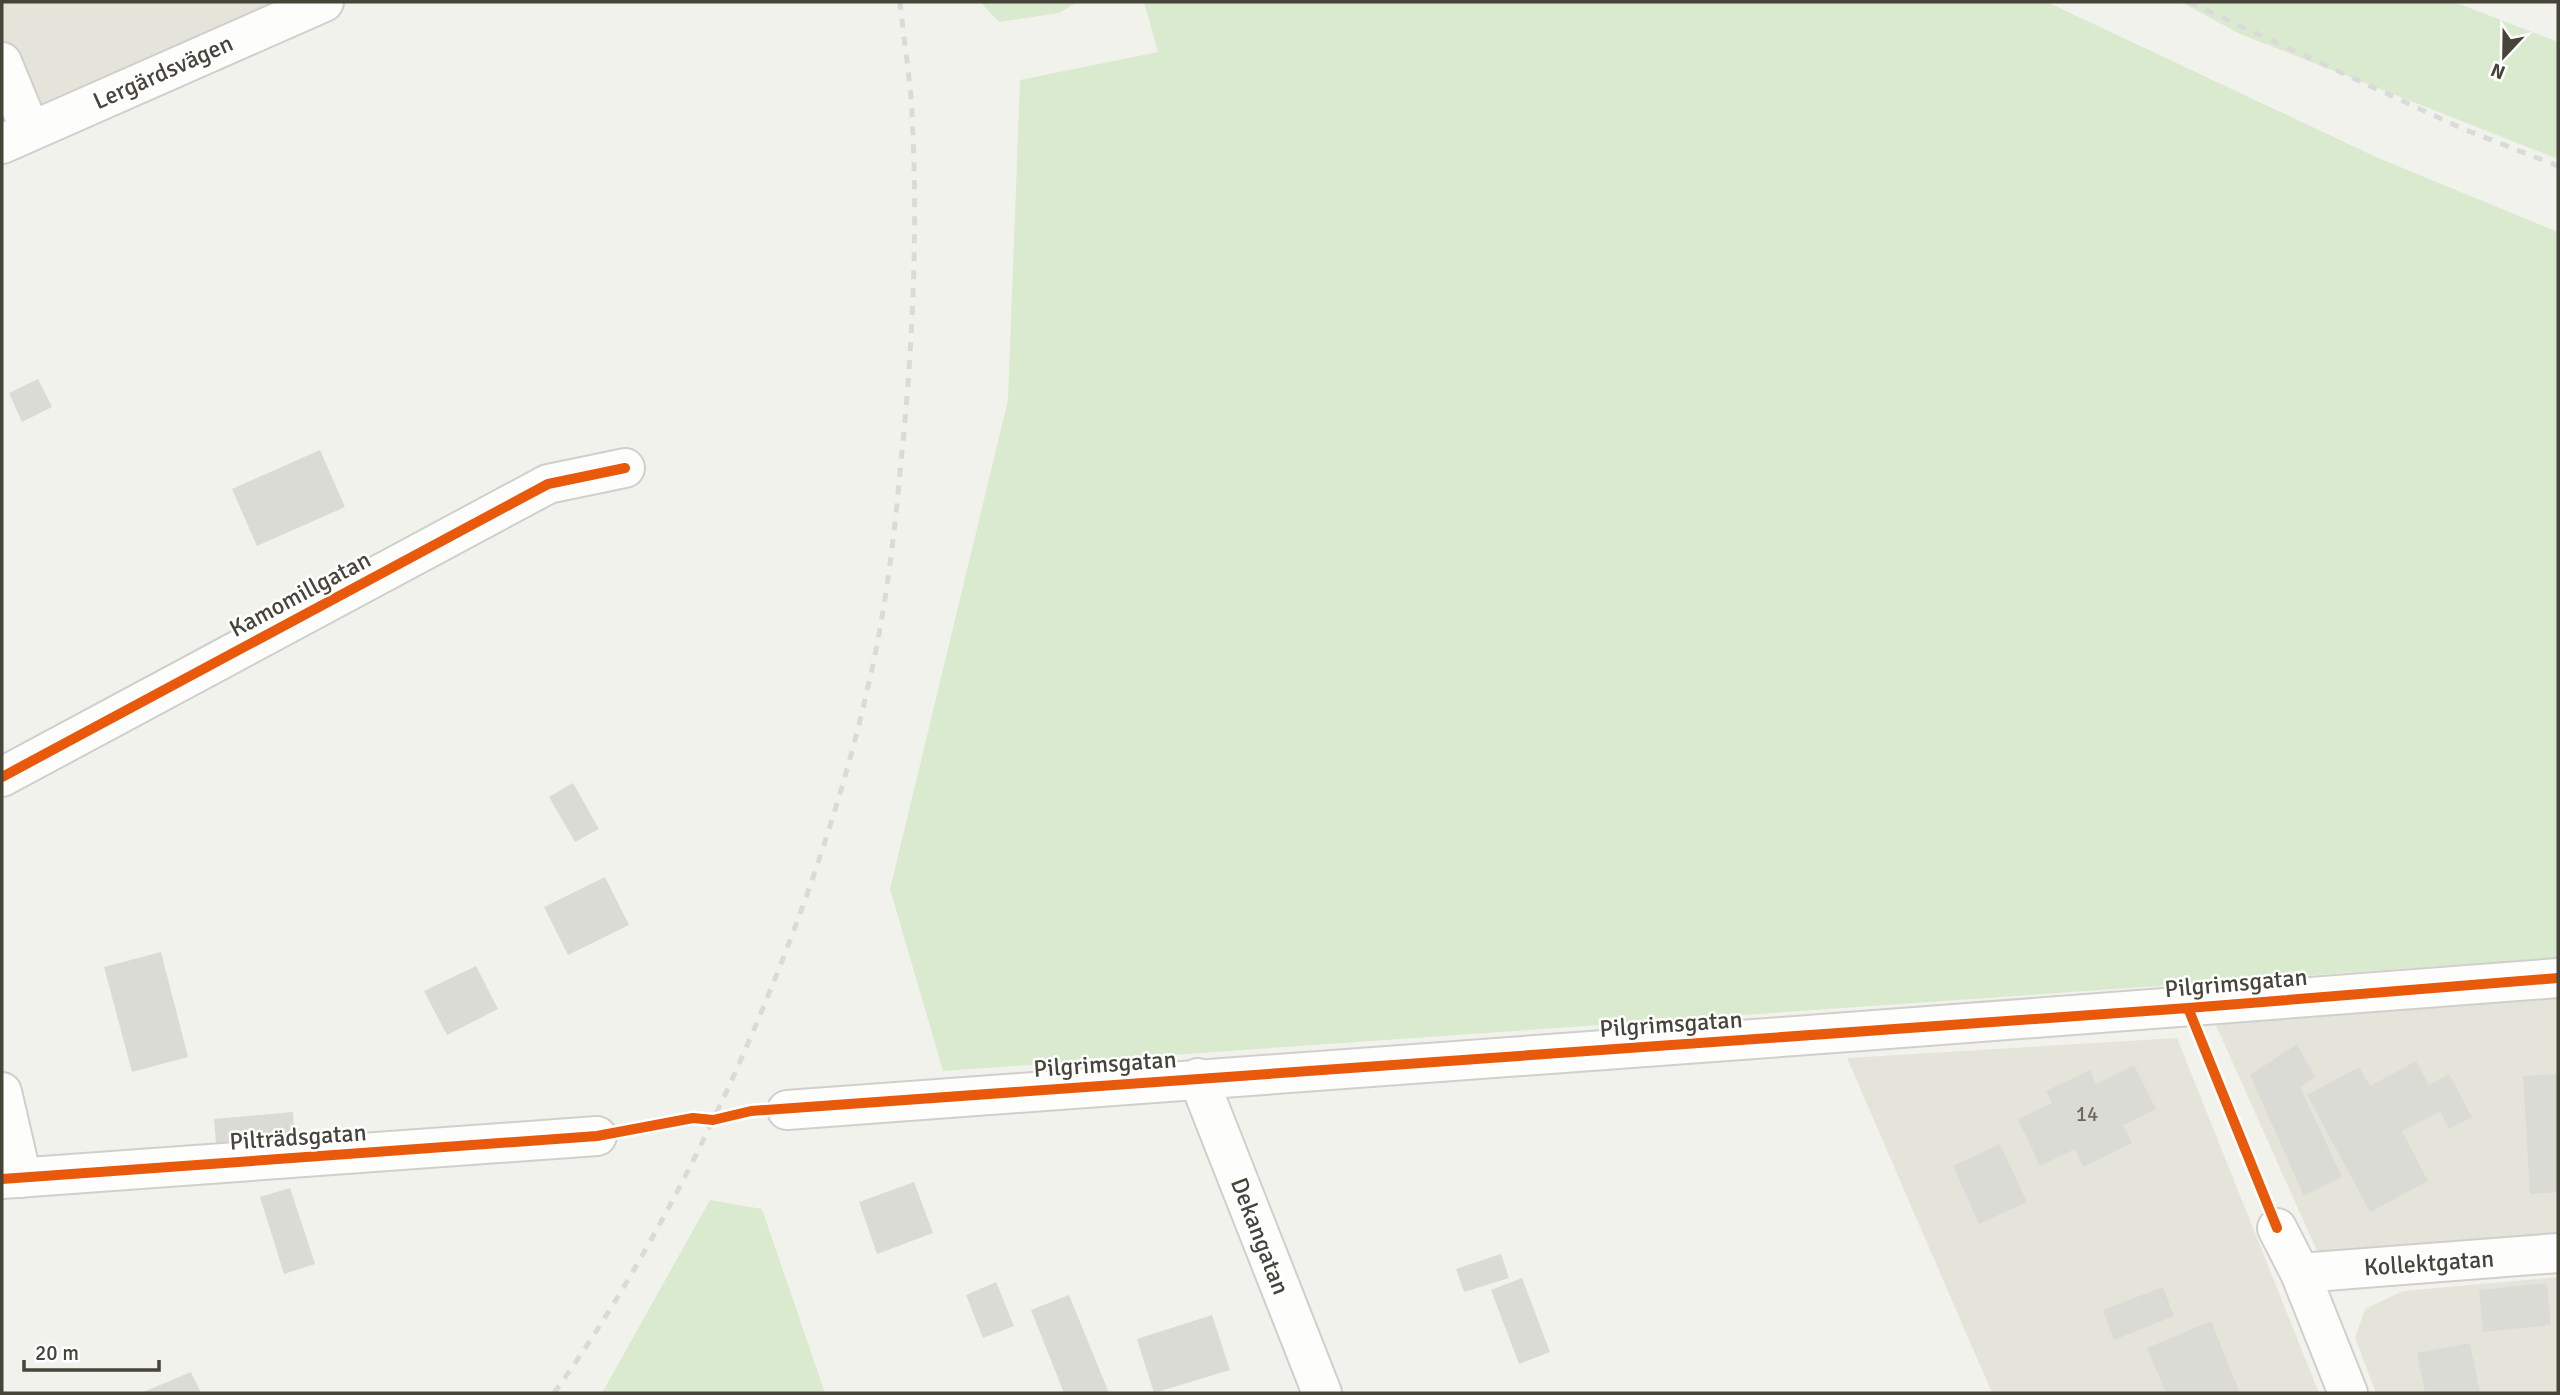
<svg xmlns="http://www.w3.org/2000/svg" width="2560" height="1395" viewBox="0 0 2560 1395" font-family="Signika,sans-serif">
	<style>
		.residential { fill: #e5e4db }
		.green { fill: #daeacf }
		.building { fill: #dbdbd5 }
		.lines { fill: none; stroke-linecap: round; stroke-linejoin: round }
		.minor-casing { stroke: #d0cfcb; stroke-width: 42 }
		.minor { stroke: #fdfdfc; stroke-width: 38 }
		.rail { stroke: #dadad9; stroke-width: 5; stroke-dasharray: 9 9; stroke-linecap: butt }
		.cycleway-casing { stroke: #fff; stroke-width: 15 }
		.cycleway { stroke: #e8590c; stroke-width: 10 }
		.labels { text-anchor: middle; dominant-baseline: central; stroke-width: 5; stroke-linejoin: round; paint-order: stroke }
		.number-label { font-size: 21px; fill: #6d6a61 }
		.street-label { font-size: 24px; fill: #474439; stroke: #fff }
	</style>
	<rect width="100%" height="100%" fill="#f2f2ed"/>
	<path class="residential" d="M2 2H318L2 144Z
		M2558 997V1234L2317 1251 2214 1021Z
		M2177 1038 2319 1393H1992L1847 1058Z
		M2558 1277V1393H2376L2355 1338 2365 1309 2403 1291Z"/>
	<path class="green" d="M980 2H1078L1059 13 999 22Z
		M1144 2H2047L2376 157 2558 232V958L943 1071 890 889 1008 400 1020 80 1158 52Z
		M2181 2H2454L2558 42V159L2240 34Z
		M710 1200 762 1209 825 1393H602Z"/>
	<path class="building" d="M38 379 52 407 22 422 9 393Z
		M320 450 345 507 257 546 232 489Z
		M573 783 599 829 575 842 549 797Z
		M605 877 629 925 568 955 544 907Z
		M161 952 188 1057 132 1072 104 967Z
		M476 966 498 1009 447 1035 424 991Z
		M2297 1044 2315 1077 2300 1087 2342 1177 2304 1196 2250 1075Z
		M2416 1061 2429 1085 2449 1074 2472 1117 2449 1129 2440 1112 2402 1131 2428 1181 2370 1212 2307 1095 2359 1067 2370 1086Z
		M2134 1065 2156 1109 2123 1125 2132 1143 2083 1167 2075 1149 2040 1166 2018 1119 2052 1103 2046 1091 2090 1070 2096 1084Z
		M2558 1074V1192L2530 1194 2523 1076Z
		M293 1112 295 1148 217 1154 214 1119Z
		M2000 1144 2027 1202 1979 1224 1953 1166Z
		M914 1182 933 1233 877 1254 859 1202Z
		M290 1188 315 1264 284 1274 260 1197Z
		M1501 1254 1509 1278 1464 1292 1456 1269Z
		M1522 1278 1550 1352 1519 1364 1491 1290Z
		M996 1282 1014 1326 983 1338 966 1295Z
		M2547 1283 2551 1325 2483 1332 2479 1290Z
		M2163 1287 2174 1316 2114 1340 2103 1310Z
		M1069 1295 1109 1393H1064L1031 1310Z
		M1212 1315 1230 1370 1154 1393 1137 1339Z
		M2211 1321 2240 1393H2166L2147 1348Z
		M2470 1343 2480 1393H2425L2417 1353Z
		M191 1372 201 1393H141Z"/>
	<g class="lines">
		<defs>
			<path id="minor" d="M2 62 30 130
				M2 144 324 2
				M2 777 548 484 625 468
				M1198 1078 1322 1393
				M2 1092 22 1178
				M787 1110C1377 1064 1968 1026 2558 978
				M2 1179 597 1136
				M2277 1228 2300 1273 2348 1393
				M2300 1273 2558 1253"/>
		</defs>
		<use href="#minor" class="minor-casing"/>
		<use href="#minor" class="minor"/>
		<path class="rail" d="M2189 2 2461 128 2558 166
			M554 1393C626 1293 684 1185 735 1073 793 943 842 808 872 669 886 605 894 538 900 472 913 348 919 222 911 97 908 65 903 33 900 2"/>
		<defs>
			<path id="cycleway" d="M2 777 548 484 625 468
				M2188 1008 2277 1228
				M2 1179 597 1136 693 1118 713 1120 751 1111 2188 1008 2558 978"/>
		</defs>
		<use href="#cycleway" class="cycleway-casing"/>
		<use href="#cycleway" class="cycleway"/>
	</g>
	<g class="labels">
		<g class="number-label">
			<text x="2087" y="1114">14</text>
		</g>
		<g class="street-label">
			<text transform="translate(163 72) rotate(-24)">Lergärdsvägen</text>
			<text transform="translate(300 594) rotate(-28)">Kamomillgatan</text>
			<text transform="translate(2236 983) rotate(-5)">Pilgrimsgatan</text>
			<text transform="translate(1671 1024) rotate(-4)">Pilgrimsgatan</text>
			<text transform="translate(1105 1064) rotate(-4)">Pilgrimsgatan</text>
			<text transform="translate(298 1137) rotate(-4)">Pilträdsgatan</text>
			<text transform="translate(1260 1236) rotate(69)">Dekangatan</text>
			<text transform="translate(2429 1263) rotate(-4)">Kollektgatan</text>
		</g>
	</g>
	<rect width="2560" height="1395" fill="none" stroke="#474439" stroke-width="7"/>
	<g transform="translate(2504 56) rotate(202)" stroke="#ffffff" stroke-width="5" paint-order="stroke">
	<path d="M0-5L12 26L0 18L-12 26Z" fill="#474439"/>
	<text y="-10" font-size="19" font-weight="bold" text-anchor="middle" fill="#474439">N</text>
	</g>
	<path d="M24 1360v10h135v-10" fill="none" stroke="#474439" stroke-width="3.5"/>
	<text x="35" y="1360" font-size="21" fill="#474439" stroke="#ffffff" stroke-width="5" paint-order="stroke">20 m</text>
</svg>
